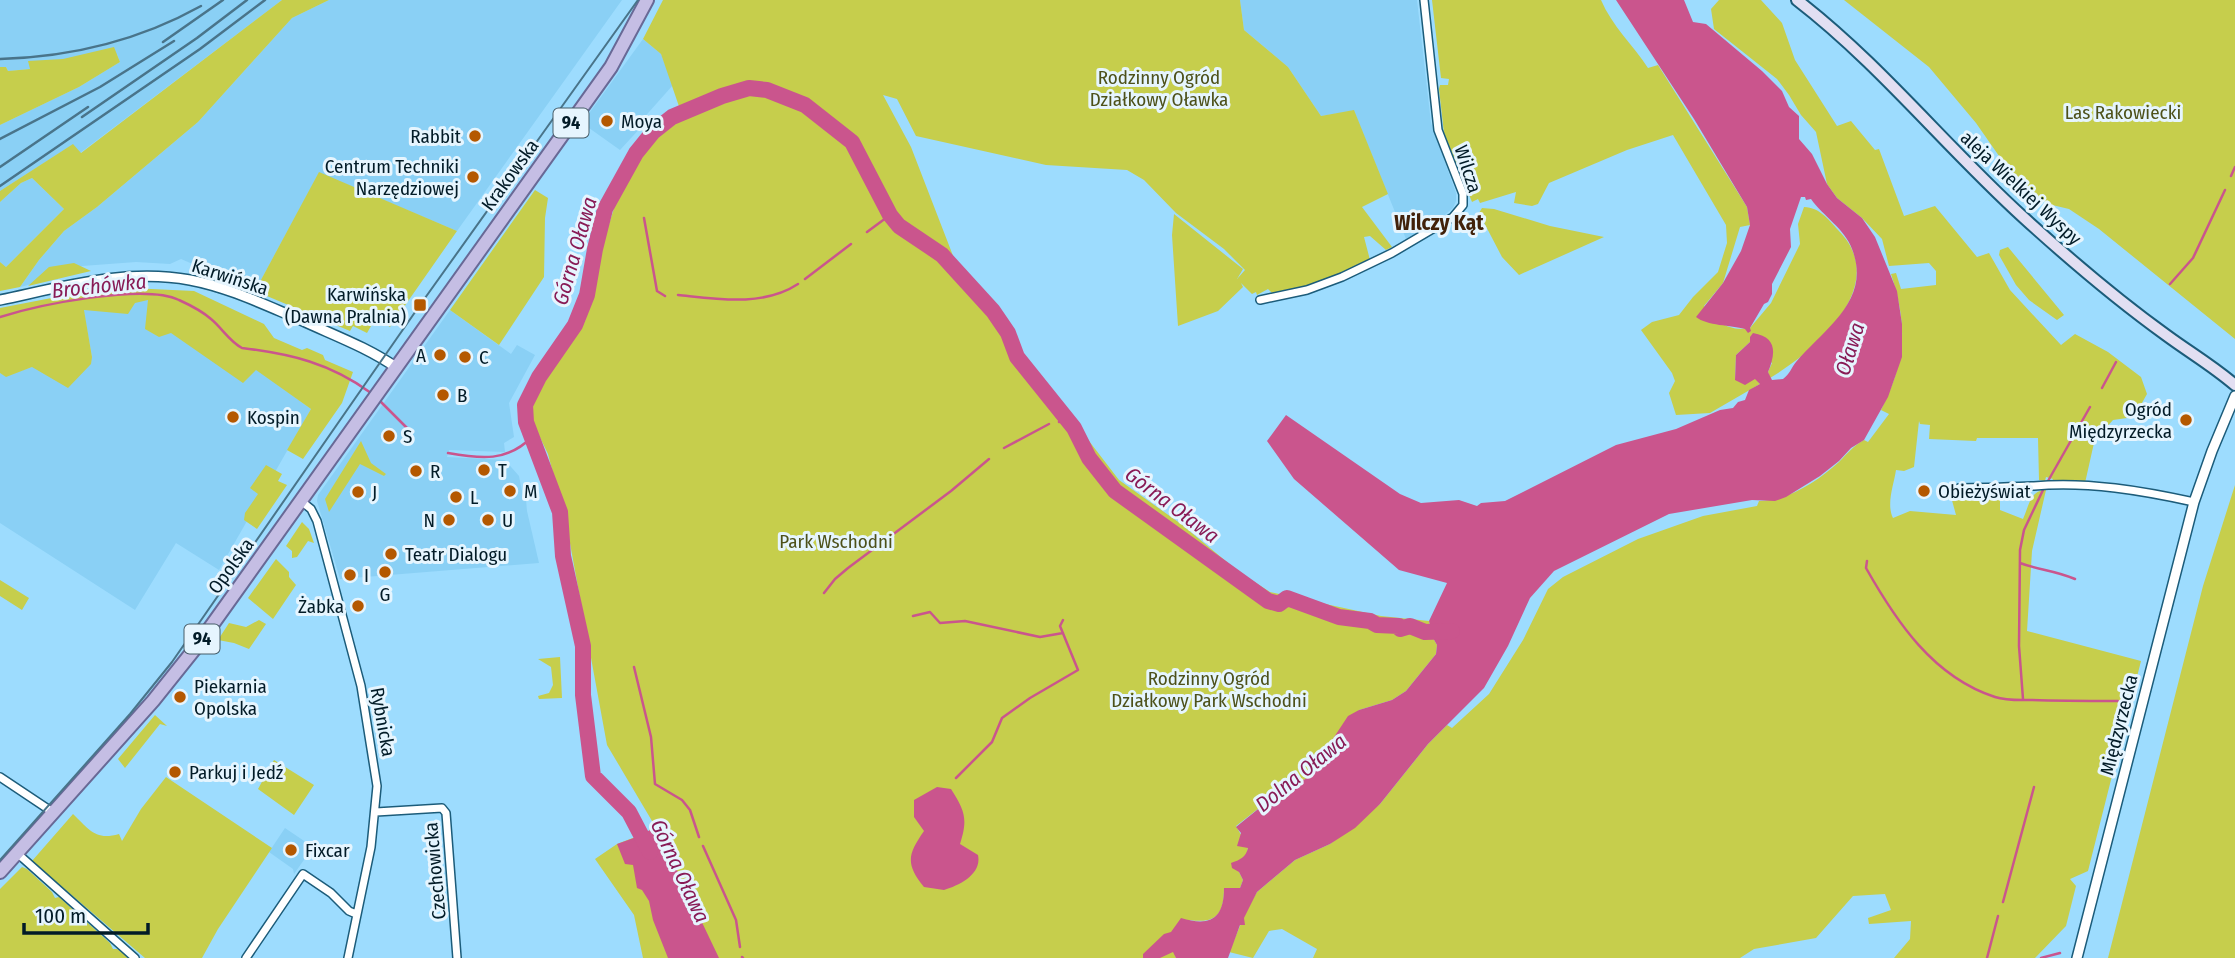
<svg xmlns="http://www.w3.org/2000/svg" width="2235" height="958" viewBox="0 0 2235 958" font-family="'Fira Sans Condensed',sans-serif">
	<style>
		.built { fill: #8ad0f5 }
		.green { fill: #c6ce4c }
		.water { fill: #ca558d }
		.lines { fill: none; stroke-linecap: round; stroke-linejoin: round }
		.stream { stroke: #ca558d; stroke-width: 2.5 }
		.river { stroke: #ca558d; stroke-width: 16 }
		.minor-casing { stroke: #1c5c7a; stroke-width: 10 }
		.tertiary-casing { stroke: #1c5c7a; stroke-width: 12 }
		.secondary-casing { stroke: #1c5c7a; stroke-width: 14 }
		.primary-casing { stroke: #686996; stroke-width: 16 }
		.minor { stroke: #fff; stroke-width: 7 }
		.tertiary { stroke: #fff; stroke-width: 9 }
		.secondary { stroke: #e2dff2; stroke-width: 10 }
		.primary { stroke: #c5bee4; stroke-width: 12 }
		.tram { stroke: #49748a; stroke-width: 2 }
		.rail { stroke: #49748a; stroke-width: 2.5 }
		.poi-dot { fill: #b45800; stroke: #e6f5fe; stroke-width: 2.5 }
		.labels { text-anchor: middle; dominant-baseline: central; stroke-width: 6; stroke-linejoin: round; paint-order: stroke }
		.shield { fill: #e6f5fe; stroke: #465c68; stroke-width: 2 }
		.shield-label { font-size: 18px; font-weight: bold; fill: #021b27 }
		.park-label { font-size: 19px; fill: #4d511a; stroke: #e6f5fe }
		.poi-label { font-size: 19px; fill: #021b27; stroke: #e6f5fe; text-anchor: start }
		.street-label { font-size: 19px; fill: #021b27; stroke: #e6f5fe }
		.neighbourhood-label { font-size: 21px; font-weight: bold; fill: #41210a; stroke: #e6f5fe }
		.water-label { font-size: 21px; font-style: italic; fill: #881b56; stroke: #e6f5fe }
	</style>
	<rect width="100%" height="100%" fill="#9ddcfe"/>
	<path class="built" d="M0 0H282L80 153 72 145 0 191V125L79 87 120 62 117 54 30 69 8 71 6 67H0Z
		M329 0H622L457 231 319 173 255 291 181 259 170 264 136 262 82 266 69 275 20 287 39 260 64 231 97 207 198 122 292 18Z
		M1240 0H1417L1431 123 1456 193V201L1453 208 1435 223 1406 239 1354 111 1321 116 1288 67 1244 30Z
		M643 39 661 54 673 85 641 121 644 124 620 150 582 123Z
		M32 178 64 209 6 267 0 262V202L21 183Z
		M148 296 185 318 311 409 219 570 176 543 135 610 0 523V373L6 376 32 367 92 357 82 301Z
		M450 310 511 354 517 345 535 355 509 403 514 437 504 443 505 452 449 450 447 457 505 460 519 476 523 496 526 499 527 511 539 563 340 579 317 501 318 495Z
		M285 828 313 847 294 874 293 869 269 852Z"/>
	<path class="green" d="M282 0H329L292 18 198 122 97 207 64 231 39 260 20 287 0 291V262L6 267 64 209 32 178 21 183 0 202V191L73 144 81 153Z
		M663 0H1240L1244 30 1288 67 1321 116 1354 110 1388 194 1362 207 1392 247 1386 250 1370 236 1364 237 1370 260 1363 265 1313 286 1272 293 1268 289 1257 295 1256 292 1252 294 1241 283 1243 287 1218 311 1178 326 1172 235 1174 214 1243 269 1237 279 1245 270 1224 249 1176 213 1144 180 1127 170 1046 165 916 136 897 99 883 95 911 147 957 266 999 308 1026 359 1119 480 1181 524 1239 572 1270 592 1381 616 1429 621 1433 638 1437 645 1436 654 1406 691 1392 700 1359 710 1307 778 1268 801 1236 826 1248 847 1247 854 1239 861V872L1243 880 1240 888H1224C1224 914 1216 924 1190 920L1175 954 1176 958H697L649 830 655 826 607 745 567 527 548 454 531 419 532 398 585 321 598 259 616 202 647 146 683 118 661 54 643 39Z
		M1432 0H1601C1612 26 1633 45 1648 68L1658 65 1747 207 1750 225 1740 227 1723 283 1704 306C1716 321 1728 332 1750 328L1771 303 1800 244 1798 224 1804 207C1820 208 1827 218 1838 230 1892 284 1817 350 1770 378L1768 372 1772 363 1750 342 1736 355 1735 380 1756 379 1760 384 1710 413 1676 415 1669 393 1675 381 1672 373 1641 330 1652 322 1679 315 1693 297 1718 272 1727 243 1726 225 1673 135 1627 150 1549 183 1538 204 1532 206 1514 203 1516 192 1480 203 1478 199 1472 202 1444 133 1439 89 1440 85H1448L1449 79 1441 78Z
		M1719 0H1761L1782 23 1795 60 1837 126 1851 121 1875 150 1879 149 1904 216 1935 206 1977 257 1989 253 2010 290 2061 345 2075 334 2108 352 2141 377 2147 394 2134 417 2113 420 2105 429 2096 434 2085 483 2052 481 2053 479 2046 477 2045 481 2039 480 2038 438H1977L1976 441 1929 439 1930 425 1920 424 1919 421 1914 467 1904 471 1896 470C1894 484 1886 504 1893 518L1910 511 1956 515 1950 493H2000V510L2023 519C2029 506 2030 490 2046 490L2032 551 2027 631 2141 661 2088 871 2070 879 2076 886 2066 926 2035 958H1894L1910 939 1911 921 1869 924 1868 918 1891 910 1885 894 1853 896 1816 938 1754 949 1740 958H1313L1317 949 1282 929 1269 931 1253 958 1229 952 1248 907 1257 892 1295 860 1330 844 1380 804 1428 744 1447 725 1452 728 1489 694 1523 640 1548 589 1563 577 1638 539 1703 516 1757 506 1759 501C1788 501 1818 481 1839 462 1848 453 1853 446 1864 440L1868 442 1889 414 1881 410C1906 360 1908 326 1891 274L1896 273 1901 289 1936 285V271L1929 263 1889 266 1882 239 1862 218 1837 198 1827 184 1816 132 1801 115 1789 95 1777 79 1714 29 1711 9Z
		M1844 0H2235V339L2099 229 2069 209 2048 204 2013 176 1976 123 1929 67Z
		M114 47 120 62 79 87 0 125V67H6L8 71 30 69 28 61 63 59Z
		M319 172 457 231 390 327 380 320 378 323 374 321 367 333 353 326 350 331 255 291Z
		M535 190 548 198 545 218 544 277 499 345 450 310Z
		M1482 208 1494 209 1550 226 1604 237 1519 275 1502 257 1479 213Z
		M2008 247 2064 315 2057 320 2029 300 2016 285 1999 255 2000 250Z
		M74 263 91 271 28 286 49 267Z
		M108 287 194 291 264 324 274 338 302 350 307 348 323 355 325 360 353 372 342 403 303 459 287 450 311 409 256 370 243 383 171 333 159 337 145 329 148 300 135 303 128 314 84 310 92 357 91 364 68 388 32 367 6 377 0 373V308Z
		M361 441 371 463 386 474 384 476 360 464 329 512 325 499Z
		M266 465 282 474 278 481 287 485 257 529 244 520 245 513 258 494 250 488Z
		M2235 485V958H2108L2203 586Z
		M302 522 309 529 314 543 308 541 297 557 292 558V551L286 546Z
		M276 559 289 572V577L296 585 273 619 248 598Z
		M0 580 29 598 22 610 0 596Z
		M259 620 266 624 249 649 234 643 218 640 229 623 246 627Z
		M560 657 562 698 539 699 538 696 549 693 553 685 551 667 538 659Z
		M155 715 167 726 160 724 125 768 118 759Z
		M274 760 314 785 294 815 258 789Z
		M166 777 272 848 218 929 202 958H145L32 861 73 814C89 829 95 841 119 834L122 841 141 809Z
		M638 836 691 958H643L634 915 595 859 617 844Z
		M22 867 27 869 52 892 55 898 59 897 110 943 113 949H117L130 958H0V889Z"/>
	<path class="water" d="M1616 0H1684L1693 22 1706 24 1762 71 1782 91 1789 107 1799 116V139L1812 154 1827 184 1837 198 1862 218 1875 237 1897 291 1902 324V357L1888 397 1864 440 1851 448 1839 461 1820 476 1786 497 1775 501 1752 500 1669 514 1554 571 1530 598 1508 646 1484 688 1428 744 1380 804 1355 828 1330 844 1295 860 1257 892 1244 918 1245 925H1240L1228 958H1176L1173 952 1160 958H1143V954L1164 934 1171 932 1181 918C1210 927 1224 919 1224 888H1240L1243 880 1239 872 1232 868 1231 863C1240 860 1246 857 1248 848L1237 846 1241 833 1236 827 1268 801 1307 778 1348 716 1359 710 1392 700 1406 691 1436 654 1437 645 1433 638 1429 621 1447 583 1399 570 1294 479 1267 441 1286 415 1400 494 1421 503 1459 500 1477 506 1481 503 1505 501 1616 445 1676 429 1720 410 1733 408 1738 402 1745 400 1749 390 1760 384 1755 379 1745 385 1735 380 1736 355 1750 342V337L1753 333C1777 337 1776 353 1768 372L1772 380 1783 379C1790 374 1791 368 1796 362 1825 328 1872 300 1852 249 1845 229 1823 216 1811 199L1806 200 1805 197H1801L1790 229 1791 247 1772 284V294L1768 302 1764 304 1750 328 1751 331 1748 333 1745 329C1731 325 1707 326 1696 317L1723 283 1741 251 1750 225 1747 207 1694 119Z
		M937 787 951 789C965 811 968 819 960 844L978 855C982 874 960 885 944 890L924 887C905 864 908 854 924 831L914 817V800Z
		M656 826 719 958H668L653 920 649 901 642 890 637 888 633 865 625 864 617 844 642 835Z"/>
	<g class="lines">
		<path class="stream" d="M2231 176 2235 167
			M644 218 657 291 665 296
			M867 232 890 215
			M805 279 851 244
			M2170 284 2193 258 2225 190
			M678 295C717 299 763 307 798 284
			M0 317C38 305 144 283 179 300 190 305 202 311 211 319 222 328 229 341 242 348 291 354 330 363 371 393
			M2102 388 2116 362
			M379 400 411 432
			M1059 422 1066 419
			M1004 448 1049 424
			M448 453C481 459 507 462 532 437
			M2048 481 2090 407
			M1867 561 1866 568C1896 621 1933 677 1995 697 2007 701 2020 700 2032 700 2061 701 2090 701 2118 701
			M2020 563C2038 570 2054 570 2075 579
			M824 593 835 579 848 568 951 491 989 459
			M913 616 930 612 940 623 965 621 1040 637 1063 633
			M634 667 651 737 655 784 682 800 690 810 699 837
			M2023 699 2019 646 2020 550 2024 530 2043 490
			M956 778 992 742 1002 718 1030 698 1078 670 1060 626 1063 620
			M703 846 736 920 740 947
			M2003 902 2034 787
			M742 957 743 958
			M1987 958 1998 916
			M2041 958 2060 953"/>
		<path class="river" d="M650 852 629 812 593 776 583 695V646L563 556 560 512 526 422 525 405 539 377 575 325 587 295 595 249 605 209 636 153 653 132 672 117 722 96 749 88 767 90 805 105 852 142 890 215 899 226 942 255 993 311 1008 333 1017 357 1074 428 1089 458 1115 491 1268 601 1279 604 1287 598 1339 617 1370 621 1377 625 1399 626 1400 629 1410 626 1425 632 1452 631"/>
		<defs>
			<path id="minor" d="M1260 300 1307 290 1342 277 1392 253 1453 217 1463 205V194L1438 130 1424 0
				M1959 488C1985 488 2009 487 2034 486 2087 481 2144 491 2194 502
				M301 501 311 509 317 521 361 686 377 786 371 847 348 958
				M0 777 54 813
				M376 812 442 808 446 813 457 958
				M17 853 135 958
				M246 958 303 874 331 893 349 911 356 914"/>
			<path id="tertiary" d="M0 300C62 287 126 268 190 280 228 287 265 305 301 320 333 335 367 347 397 368
				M2077 958 2194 502 2212 451 2235 396"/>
			<path id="secondary" d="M1797 0C1880 64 1945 146 2023 217 2068 258 2116 299 2166 335 2189 352 2213 366 2235 385"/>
			<path id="primary" d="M0 872 153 701 197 646 611 67 647 0"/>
		</defs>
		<use href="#minor" class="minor-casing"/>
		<use href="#tertiary" class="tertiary-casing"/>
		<use href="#secondary" class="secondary-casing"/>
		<use href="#primary" class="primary-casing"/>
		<use href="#minor" class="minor"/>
		<use href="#tertiary" class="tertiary"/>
		<use href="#secondary" class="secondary"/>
		<use href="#primary" class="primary"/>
		<path class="tram" d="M0 860 130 714 172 662 420 305 638 0"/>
		<path class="rail" d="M163 42 223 0
			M0 59C71 57 138 41 201 6
			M82 117 197 38 247 0
			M0 139 100 87 174 41
			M0 167 88 107
			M0 186 200 49 265 0"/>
	</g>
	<g class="poi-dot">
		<circle cx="607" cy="121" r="7"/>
		<circle cx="475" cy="136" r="7"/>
		<circle cx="473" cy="177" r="7"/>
		<rect x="413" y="298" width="14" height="14" rx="3.5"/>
		<circle cx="440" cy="355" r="7"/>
		<circle cx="465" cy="357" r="7"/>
		<circle cx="443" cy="395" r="7"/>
		<circle cx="233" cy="417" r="7"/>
		<circle cx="2186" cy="420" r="7"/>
		<circle cx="389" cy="436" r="7"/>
		<circle cx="484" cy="470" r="7"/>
		<circle cx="416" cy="471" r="7"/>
		<circle cx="510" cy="491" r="7"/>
		<circle cx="1924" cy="491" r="7"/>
		<circle cx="358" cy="492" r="7"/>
		<circle cx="456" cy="497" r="7"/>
		<circle cx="449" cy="520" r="7"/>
		<circle cx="488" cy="520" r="7"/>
		<circle cx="391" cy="554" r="7"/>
		<circle cx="385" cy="572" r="7"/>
		<circle cx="350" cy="575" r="7"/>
		<circle cx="358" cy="606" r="7"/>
		<circle cx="180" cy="697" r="7"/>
		<circle cx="175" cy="772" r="7"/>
		<circle cx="291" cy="850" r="7"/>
	</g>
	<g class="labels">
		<g class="shield">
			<rect x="553.5" y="108.5" width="35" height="29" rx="5"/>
			<rect x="184.5" y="624.5" width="35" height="29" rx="5"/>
		</g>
		<g class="shield-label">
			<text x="571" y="123">94</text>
			<text x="202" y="639">94</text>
		</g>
		<g class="park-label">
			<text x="1159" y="77">Rodzinny Ogród<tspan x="1159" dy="22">Działkowy Oławka</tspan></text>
			<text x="2123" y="112">Las Rakowiecki</text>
			<text x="836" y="541">Park Wschodni</text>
			<text x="1209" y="678">Rodzinny Ogród<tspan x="1209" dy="22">Działkowy Park Wschodni</tspan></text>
		</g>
		<g class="poi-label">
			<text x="621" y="121">Moya</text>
			<text x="461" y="136" text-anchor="end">Rabbit</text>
			<text x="459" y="166" text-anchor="end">Centrum Techniki<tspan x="459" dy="22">Narzędziowej</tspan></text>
			<text x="406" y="294" text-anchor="end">Karwińska<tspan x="406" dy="22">(Dawna Pralnia)</tspan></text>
			<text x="426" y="355" text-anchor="end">A</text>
			<text x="479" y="357">C</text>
			<text x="457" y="395">B</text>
			<text x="2172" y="409" text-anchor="end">Ogród<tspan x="2172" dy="22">Międzyrzecka</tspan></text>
			<text x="247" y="417">Kospin</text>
			<text x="403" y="436">S</text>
			<text x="498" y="470">T</text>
			<text x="430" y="471">R</text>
			<text x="524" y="491">M</text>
			<text x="1938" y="491">Obieżyświat</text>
			<text x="372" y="492">J</text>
			<text x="470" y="497">L</text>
			<text x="435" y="520" text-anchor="end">N</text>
			<text x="502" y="520">U</text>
			<text x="405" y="554">Teatr Dialogu</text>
			<text x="364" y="575">I</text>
			<text x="385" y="594" text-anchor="middle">G</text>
			<text x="344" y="606" text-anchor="end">Żabka</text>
			<text x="194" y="686">Piekarnia<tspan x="194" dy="22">Opolska</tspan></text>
			<text x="189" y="772">Parkuj i Jedź</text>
			<text x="305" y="850">Fixcar</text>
		</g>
		<g class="street-label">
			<text transform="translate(1468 169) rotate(72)">Wilcza</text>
			<text transform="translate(510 175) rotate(-54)">Krakowska</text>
			<text transform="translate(2021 188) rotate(43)">aleja Wielkiej Wyspy</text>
			<text transform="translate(230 277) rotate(18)">Karwińska</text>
			<text transform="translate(231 566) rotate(-54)">Opolska</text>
			<text transform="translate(383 722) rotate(80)">Rybnicka</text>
			<text transform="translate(2119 725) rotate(-76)">Międzyrzecka</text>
			<text transform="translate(435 871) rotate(-95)">Czechowicka</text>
		</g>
		<g class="neighbourhood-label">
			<text x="1439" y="223">Wilczy Kąt</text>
		</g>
		<g class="water-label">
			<text transform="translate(575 251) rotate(-74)">Górna Oława</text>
			<text transform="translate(99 286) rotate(-6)">Brochówka</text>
			<text transform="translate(1850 349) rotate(-73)">Oława</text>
			<text transform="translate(1172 505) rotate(37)">Górna Oława</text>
			<text transform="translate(1301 773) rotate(-39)">Dolna Oława</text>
			<text transform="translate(680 871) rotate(65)">Górna Oława</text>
		</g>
	</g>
	<path d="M24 923v10h124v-10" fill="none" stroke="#021b27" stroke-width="3.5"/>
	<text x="35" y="923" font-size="21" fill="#021b27" stroke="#e6f5fe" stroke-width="5" paint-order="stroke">100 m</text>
</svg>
